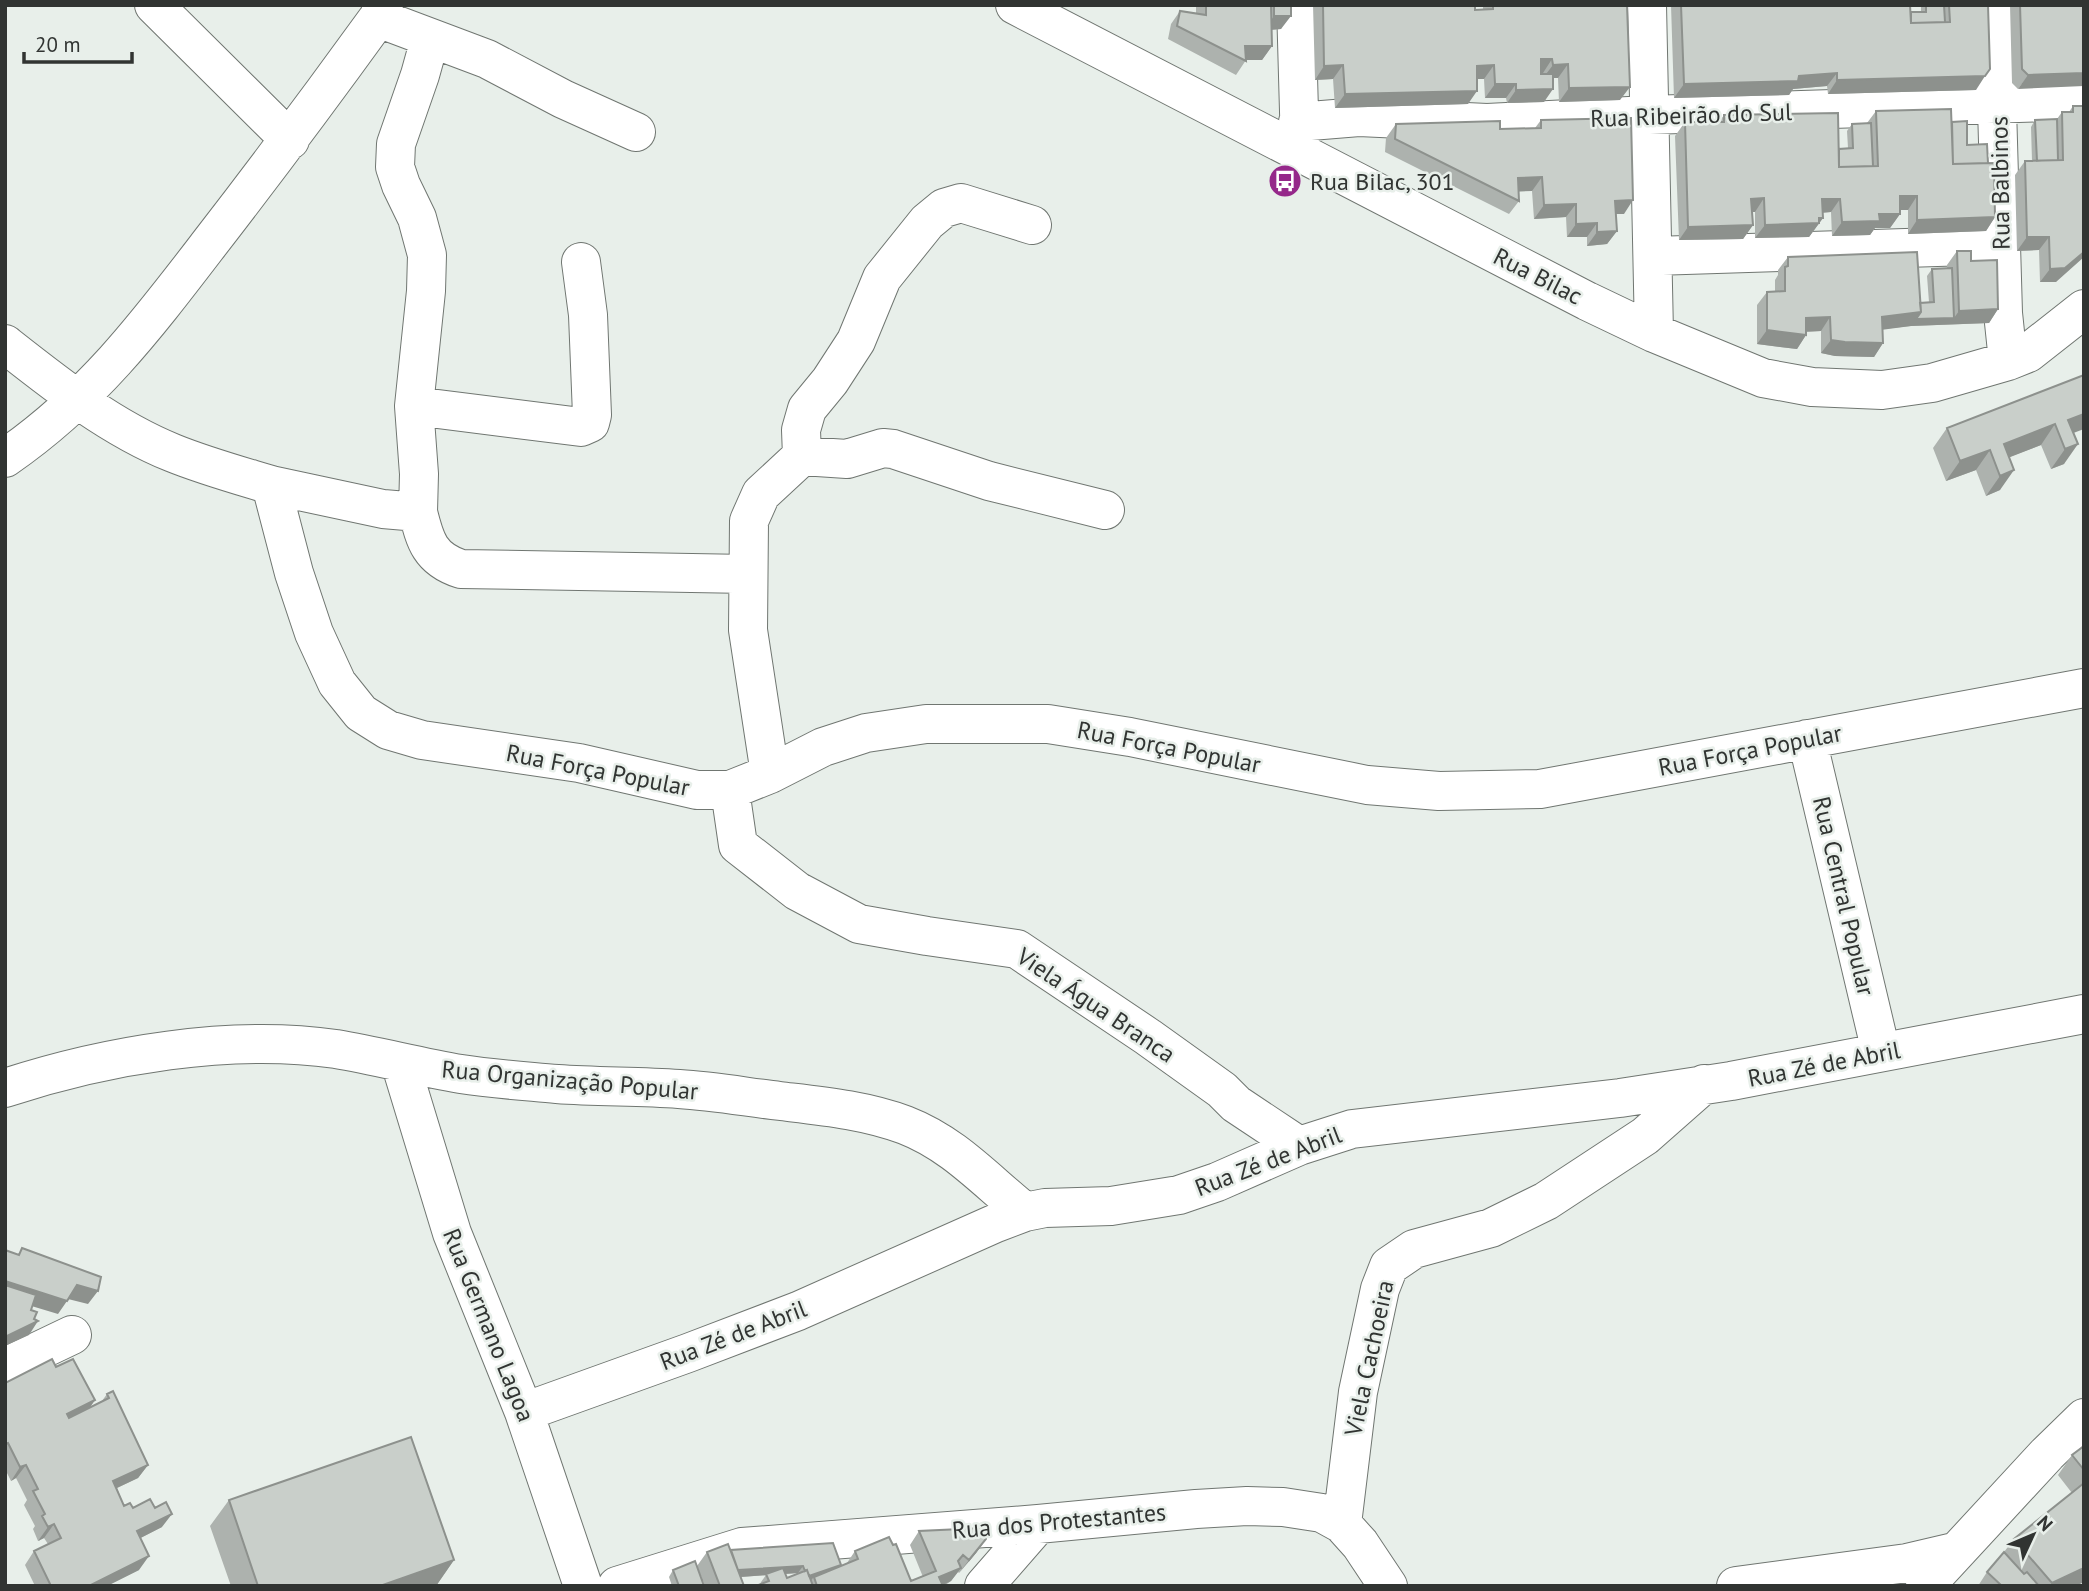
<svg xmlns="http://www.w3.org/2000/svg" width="2089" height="1591" viewBox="0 0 2089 1591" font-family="'PT Sans',sans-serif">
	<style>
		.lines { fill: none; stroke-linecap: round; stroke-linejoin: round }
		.minor-casing { stroke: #707671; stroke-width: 40 }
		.minor { stroke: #fff; stroke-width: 38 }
		.wall { fill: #adb2ae; fill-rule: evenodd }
		.shaded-wall { fill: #8d918d }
		.building { fill: #c9cfca; stroke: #8d918d; stroke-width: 2 }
		.labels { text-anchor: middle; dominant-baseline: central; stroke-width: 5; stroke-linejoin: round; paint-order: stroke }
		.street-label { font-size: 24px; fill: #313432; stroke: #e8efea }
		.poi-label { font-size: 24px; fill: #313432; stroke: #e8efea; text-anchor: start }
	</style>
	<rect width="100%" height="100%" fill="#e8efea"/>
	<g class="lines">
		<defs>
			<path id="minor" d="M154 5 290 140
				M1015 5 1587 301 1654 333 1763 378 1812 387 1882 390 1932 383 2008 361 2028 353 2084 309
				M1296 5 1300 147
				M1647 5 1654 333
				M1994 5 2003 313 2008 361
				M378 18 487 59 563 99 636 132
				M1298 122 1359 117 1487 123 1649 115 2084 101
				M1654 256 2001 245
				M5 344C57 385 111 428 173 453 205 466 238 475 271 485L294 573 314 633 337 683 361 713 388 730 422 740 579 763 697 790H730L770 774 823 747 866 733 926 724H1048L1130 737 1367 785 1439 791 1540 789 2084 688
				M414 406 581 427 590 423 592 415 588 315 581 262
				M802 456 847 459 883 448 893 449 989 481 1105 510
				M5 458C91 399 147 325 209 244 267 169 323 94 378 18L384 5
				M271 485 383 509 418 512 419 474 414 406 426 291 427 255 417 218 401 185 395 167 396 144 420 75 430 39
				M418 512C425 541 430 559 461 569L748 574
				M1807 739 1881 1052
				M770 774 748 630 749 521 761 494 802 456 801 430 807 409 830 381 856 341 882 278 927 222 944 208 961 203 1032 225
				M730 790 738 845 797 891 859 924 927 936 1017 949 1148 1037 1222 1090 1236 1104 1299 1146
				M400 1062 452 1233 524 1412 583 1586
				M5 1088C106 1055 230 1034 336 1049 378 1056 419 1067 461 1074 493 1079 525 1081 557 1084 598 1087 639 1086 679 1089 713 1091 746 1097 780 1101 822 1106 865 1110 905 1125 954 1144 985 1180 1025 1212
				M5 1367 72 1335
				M524 1412 688 1353 798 1311 996 1223 1025 1212 1045 1208 1111 1206 1179 1195 1217 1182 1299 1146 1352 1129 1620 1098 1731 1081 2084 1014
				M1342 1524 1358 1392 1380 1289 1389 1266 1414 1249 1491 1228 1546 1201 1645 1136 1704 1084
				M617 1586 742 1547 1038 1524 1196 1509 1247 1506 1283 1507 1322 1513 1342 1524 1360 1544 1388 1586
				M984 1586 1038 1524
				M1736 1586 1907 1563 1954 1552
				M1925 1586 2047 1454 2084 1418"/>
		</defs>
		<use href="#minor" class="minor-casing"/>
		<use href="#minor" class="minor"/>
	</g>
	<path class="wall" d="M1196 5H1291L1281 29 1271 30 1272 46 1262 60H1246L1236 75 1168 39 1171 24 1180 11 1196 13Z
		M1313 5H1475V10H1483V5H1627L1620 100 1559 102 1558 78H1553L1544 102 1507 103 1506 98H1485L1484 79H1477L1468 104 1335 108 1333 79 1315 80Z
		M1671 5H1910L1911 12H1921V5H1988L1976 90 1828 94 1827 86 1793 89 1789 95 1674 98Z
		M2010 5H2084L2018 89 2012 83Z
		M2073 106 2056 282H2040L2039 250 2017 251 2015 175 2025 161H2032L2031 127 2035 120 2057 119 2062 112H2069Z
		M1876 111 1952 122 1967 145 1988 163 1995 217 1986 231 1908 234V210H1900V214L1890 228H1875L1870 235 1832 236 1831 212 1823 213V218L1809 237 1755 238V212H1752L1753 225 1743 239 1679 240 1675 136 1685 122H1719L1724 115 1839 149 1848 148 1847 131 1852 124 1867 123Z
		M1541 120 1624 214H1616L1617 231 1607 244 1587 246V237H1567L1566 217 1534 219 1532 191H1519V201L1509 214 1385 152 1386 138 1396 124 1500 129 1535 128Z
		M1957 251 1971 261 1998 309 1989 323 1911 326 1883 329V343L1874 357 1835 356 1821 353V331L1806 332V335L1797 349 1757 344V305L1767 292 1775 291V280L1778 275V270L1788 257 1920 303 1929 302 1927 276 1932 269 1947 268V265Z
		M2084 375 2073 433 2064 464 2051 469 2041 445 2009 457 2000 490 1986 496 1976 470 1946 481 1933 448 1947 428Z
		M56 1367 95 1400 90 1407 102 1401 107 1394 148 1465 138 1478 117 1488 124 1506 133 1508 162 1527 140 1538 139 1570 107 1586H35L25 1565 34 1551 48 1544 44 1538 38 1541 33 1529 35 1526 24 1505 27 1500 16 1478 11 1481 5 1469V1383Z
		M2084 1446V1582L2075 1586H1978L1987 1572 2004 1552 2014 1539 2072 1493 2058 1475 2072 1455Z
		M229 1500 454 1560 436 1586H231L210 1526Z
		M919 1531 986 1539 976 1553 959 1573 958 1572 951 1581 944 1586H756L759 1585 766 1575 741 1577 744 1586H705L697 1566 707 1552 731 1550 840 1566 847 1563 855 1551 911 1581 923 1577 910 1545ZM798 1573V1574L787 1578 785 1574Z
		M673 1570 704 1586H672L669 1577Z"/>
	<path class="shaded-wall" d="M1274 16H1291L1281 29 1264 30Z
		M1245 46H1272L1262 60H1244Z
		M1541 59H1552L1543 73H1531Z
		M1568 64 1558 78H1543L1553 65Z
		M1343 65 1333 79 1315 80 1324 66Z
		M1494 65 1484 79H1467L1477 66Z
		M1837 73 1827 86 1793 89 1789 95 1674 98 1684 84Z
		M2084 73V86L2018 89 2028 75Z
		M1985 76 1976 90 1828 94 1837 80Z
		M1495 84H1516L1506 98H1485Z
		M1630 87 1620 100 1559 102 1569 88Z
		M1553 89 1544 102 1507 103 1516 90Z
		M1477 91 1468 104 1335 108 1345 94Z
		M1542 177 1532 191 1509 192 1518 178Z
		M1900 196H1917L1908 210H1890Z
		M1764 198 1755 212H1741L1751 199Z
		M1822 199H1840L1831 212 1813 213Z
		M1633 200 1624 214H1606L1615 201Z
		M1576 204 1566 217 1534 219 1544 205Z
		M1879 214H1900L1890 228H1875L1870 235 1832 236 1842 222Z
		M1995 217 1986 231 1908 234 1917 220Z
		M1823 218 1809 237 1755 238 1765 225Z
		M1597 223 1587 237H1567L1576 224Z
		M1753 225 1743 239 1679 240 1688 227Z
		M1617 231 1607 244 1587 246 1597 232Z
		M2027 237H2049L2039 250 2017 251Z
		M2084 252V257L2056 282H2040L2050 269Z
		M1998 309 1989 323 1911 326 1873 331 1882 317 1921 312 1954 318 1959 311Z
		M1830 317 1821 331 1796 332 1806 318Z
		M1767 330 1806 335 1797 349 1757 344Z
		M1831 340 1883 343 1874 357 1835 356 1821 353Z
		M2084 414V429L2060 438 2068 420Z
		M2055 424 2041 445 1995 463 2004 444Z
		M2078 444 2064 464 2051 469 2065 449Z
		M1990 450 1976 470 1946 481 1960 461Z
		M2014 470 2000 490 1986 496 2000 476Z
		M5 1281 67 1301 58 1314 5 1298Z
		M77 1285 98 1291 88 1304 68 1299Z
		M38 1321 29 1335 5 1346V1337Z
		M95 1400 86 1413 57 1427 67 1414Z
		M26 1465 16 1478 11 1481 20 1467Z
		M148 1465 138 1478 104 1494 113 1481Z
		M172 1514 162 1527 127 1545 137 1531Z
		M54 1524 44 1538 38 1541 48 1527Z
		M986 1539 976 1553 959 1573 969 1560Z
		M963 1555 954 1568H961L951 1581 941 1586 939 1577Z
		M149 1556 139 1570 107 1586H89Z
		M454 1560 436 1586H380Z
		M841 1565 814 1577 811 1580 806 1577Z
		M803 1566 798 1573 726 1578 731 1571Z
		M2084 1568V1582L2075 1586H2050L2052 1583Z"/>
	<path class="building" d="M1206 5H1271L1272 46H1245L1246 61 1177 26 1180 11 1206 15Z
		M1274 5H1291V16H1274Z
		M1323 5H1475V10L1493 9V5H1627L1630 87 1569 88 1568 64 1553 65 1552 59H1541V74H1553V89L1516 90V84H1495L1494 65 1477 66V91L1345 94 1343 65 1324 66Z
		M1681 5H1910L1911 23 1950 22 1949 5H1988L1990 69 1985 76 1837 80V73L1799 76 1798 81 1684 84Z
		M1926 5H1944L1945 22 1911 23V12H1926Z
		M2020 5H2084V73L2028 75 2022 69Z
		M2073 106H2084V252L2065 268 2050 269 2049 237H2027L2025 161 2063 160 2062 112H2073Z
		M1951 109 1953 164 1994 163 1995 217 1917 220V196H1900V214H1879L1880 221 1842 222 1840 199H1822L1823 218H1819V223L1765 225 1764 198 1751 199 1753 225 1688 227 1685 122H1724V115L1838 113 1839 167 1878 166 1876 111Z
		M1631 118 1633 200 1615 201 1617 231 1597 232V223L1576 224V204L1544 205 1542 177 1518 178 1519 201 1395 139 1396 124 1500 121V129L1541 128V120Z
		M2057 119 2058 160 2037 161 2035 120Z
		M1967 121V145L1987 144 1988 163 1953 164 1952 122Z
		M1871 123 1873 166 1839 167V149L1853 148 1852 124Z
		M1957 251H1971V261L1997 260 1998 309 1959 311Z
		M1917 252 1921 312 1882 317 1883 343 1845 342 1831 340 1830 317 1806 318V335L1767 330V292L1785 291V267L1788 266V257Z
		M1952 268 1954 318 1916 319 1921 312 1920 303 1934 302 1932 269Z
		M2084 375V414L2068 420 2078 444 2065 449 2055 424 2004 444 2014 470 2000 476 1990 450 1960 461 1947 428Z
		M22 1248 101 1277 98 1291 77 1285 67 1301 5 1281V1250L19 1255Z
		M5 1285 36 1295 31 1310 37 1312 34 1319 38 1321 5 1337Z
		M52 1359 56 1367 73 1359 95 1400 67 1414 69 1418 109 1398 107 1394 113 1391 148 1465 113 1481 124 1506 130 1503 133 1508 150 1499 155 1508 166 1502 172 1514 137 1531 149 1556 89 1586H51L34 1551 61 1538 54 1524 48 1527 42 1516 45 1514 33 1491 38 1489 26 1465 20 1467 8 1443 5 1444V1383Z
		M411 1437 454 1560 380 1586H258L229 1500Z
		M2084 1446V1470L2072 1455Z
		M2084 1483V1568L2052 1583 2014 1539Z
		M983 1528 986 1531V1539L969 1560 963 1555 958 1561 961 1568 939 1577 943 1586H817L814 1577 858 1559 855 1551 889 1537 893 1545 896 1544 911 1581 936 1571 919 1531Z
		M833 1543 841 1565 809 1576 807 1570 805 1571 803 1566 738 1570 731 1550Z
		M728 1544 744 1586H720L707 1552Z
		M2004 1552 2024 1574 2027 1572 2039 1586H2002L1987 1572Z
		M695 1561 704 1586H679L673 1570Z
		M783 1568 787 1578 807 1570 813 1586H756L769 1581 766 1574Z"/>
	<defs>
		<symbol id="bus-disc" viewBox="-11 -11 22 22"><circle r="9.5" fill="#95288a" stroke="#e8efea"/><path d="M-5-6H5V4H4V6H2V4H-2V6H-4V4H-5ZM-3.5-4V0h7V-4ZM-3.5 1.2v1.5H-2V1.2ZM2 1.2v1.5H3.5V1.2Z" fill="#fff"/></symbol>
	</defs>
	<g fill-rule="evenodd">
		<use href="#bus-disc" x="1266" y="162" width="38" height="38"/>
	</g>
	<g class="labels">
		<g class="street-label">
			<text transform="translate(1691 115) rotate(-2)">Rua Ribeirão do Sul</text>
			<text transform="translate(2000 183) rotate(-91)">Rua Balbinos</text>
			<text transform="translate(1538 276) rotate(27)">Rua Bilac</text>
			<text transform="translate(1169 747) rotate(11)">Rua Força Popular</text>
			<text transform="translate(1750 750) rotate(-11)">Rua Força Popular</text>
			<text transform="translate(598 770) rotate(11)">Rua Força Popular</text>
			<text transform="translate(1844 896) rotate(77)">Rua Central Popular</text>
			<text transform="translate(1096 1005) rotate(34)">Viela Água Branca</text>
			<text transform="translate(1824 1064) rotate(-11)">Rua Zé de Abril</text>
			<text transform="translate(570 1080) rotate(5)">Rua Organização Popular</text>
			<text transform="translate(1268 1161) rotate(-21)">Rua Zé de Abril</text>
			<text transform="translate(489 1325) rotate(68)">Rua Germano Lagoa</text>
			<text transform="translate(733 1335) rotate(-21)">Rua Zé de Abril</text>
			<text transform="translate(1369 1358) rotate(-78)">Viela Cachoeira</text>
			<text transform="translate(1059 1521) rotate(-5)">Rua dos Protestantes</text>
		</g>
		<g class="poi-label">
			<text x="1310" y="181">Rua Bilac, 301</text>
		</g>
	</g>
	<rect width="2089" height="1591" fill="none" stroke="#313432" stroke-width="14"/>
	<g transform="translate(2033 1535) rotate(46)" stroke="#e8efea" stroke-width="5" paint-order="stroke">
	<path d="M0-5L12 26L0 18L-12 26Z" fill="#313432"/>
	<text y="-10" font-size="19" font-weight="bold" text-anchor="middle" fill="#313432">N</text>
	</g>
	<path d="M24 52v10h108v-10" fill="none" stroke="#313432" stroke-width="3.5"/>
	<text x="35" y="52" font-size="21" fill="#313432" stroke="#e8efea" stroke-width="5" paint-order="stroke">20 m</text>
</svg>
